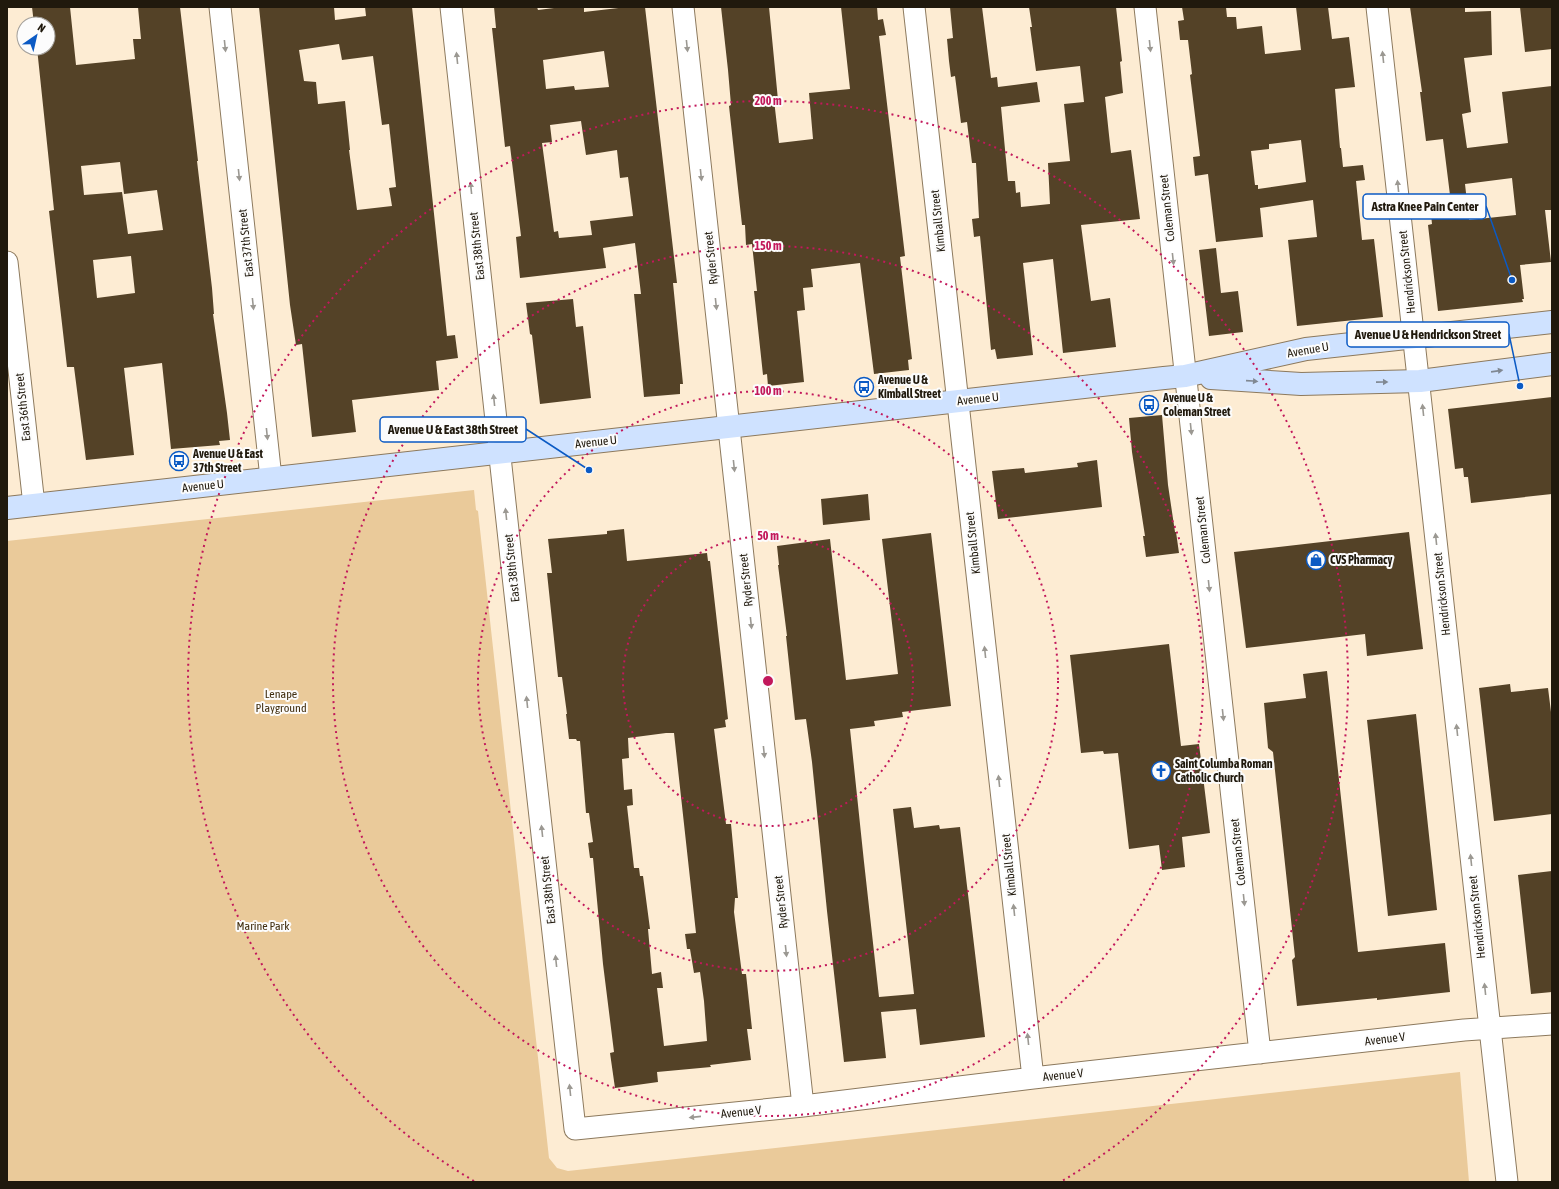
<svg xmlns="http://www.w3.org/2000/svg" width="1559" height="1189" viewBox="0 0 1559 1189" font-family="'Asap Condensed',sans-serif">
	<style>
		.green { fill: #eaca9a }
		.building { fill: #544227; fill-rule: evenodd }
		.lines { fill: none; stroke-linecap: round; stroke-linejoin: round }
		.street-casing { stroke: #8c795d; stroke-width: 23 }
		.secondary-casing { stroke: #8c795d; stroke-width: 24 }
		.street { stroke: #fff; stroke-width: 21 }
		.secondary { stroke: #cfe2ff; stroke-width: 22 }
		.oneway { fill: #9b9892 }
		.oneway2 { fill: #808892 }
		.ring { fill: none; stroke: #c2185b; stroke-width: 2; stroke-dasharray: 2 4 }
		.labels { text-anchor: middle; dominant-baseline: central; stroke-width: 4; stroke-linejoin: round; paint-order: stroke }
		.street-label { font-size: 12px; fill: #20190d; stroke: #fcfcfc }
		.poi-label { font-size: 12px; font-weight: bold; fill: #20190d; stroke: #fcfcfc; text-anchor: start }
		.park-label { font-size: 12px; fill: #412e0f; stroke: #fcfcfc }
		.centre { fill: #c2185b; stroke: #fcfcfc; stroke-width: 2 }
		.ring-label { font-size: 12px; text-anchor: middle; font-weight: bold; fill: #c2185b; stroke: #fcfcfc; stroke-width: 4; stroke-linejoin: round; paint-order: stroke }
		.leader { fill: none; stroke: #0b5ac4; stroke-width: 1.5 }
		.callout-dot { fill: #0b5ac4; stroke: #fcfcfc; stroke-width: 1.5 }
		.callout { fill: #fcfcfc; stroke: #0b5ac4; stroke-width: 1.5 }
		.callout-label { font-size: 13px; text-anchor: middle; font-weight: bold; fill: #20190d }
	</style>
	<rect width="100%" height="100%" fill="#fdecd3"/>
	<path class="green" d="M474 490 476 510 478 511 549 1158 557 1168 568 1171 1460 1072 1469 1182H7V541Z"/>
	<path class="building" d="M32 7H70L76 65 135 59 133 39H141L138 7H180L198 161H197L212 288 214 314H213L227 413 230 440 219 441 220 445 171 449 162 363 124 368 134 455 86 460 74 367H67L49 211 54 210 37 48H48V24H34ZM120 162 124 194 157 190 163 230 128 234 122 192 84 195 81 166ZM131 256 135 293 97 298 93 260Z
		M259 7H334L335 20 366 16 365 7H412L447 336 455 335 458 358 436 361 439 390 352 400 356 432 312 437 302 344 296 345 290 305ZM339 44 342 60 373 56 382 125 389 124 396 187 389 188 392 206 357 210 349 150H350L345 101 318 104 316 82 304 81 299 50Z
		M494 7H537L538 10 562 7H584V12L627 7H645L677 283H673L683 384H680V394L644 397 634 294H641L635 243 603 248 606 268 520 278 516 237 521 236 510 146 505 147 492 28H496ZM604 51 609 87 575 90 574 86 546 89 543 60ZM581 121 586 155 617 150 620 178 628 177 633 216 590 221 592 235 559 238 558 231 554 232 542 143 552 142 550 125Z
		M721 7H769L778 100H774L779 143 813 139 809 93 850 89 841 7H877L878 20 883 19 886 35 879 36 905 256 900 257 912 359 908 360 909 370 874 374 860 263 811 269 813 287 803 288 805 310 797 311 804 382 768 386 767 374 763 375 754 291H757L752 244 746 245 745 225H742L729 106 731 105 728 70Z
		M950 7H982L991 78 997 77 998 87 1037 82 1040 102 1001 107 1008 181H1015L1016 193 1020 192 1021 207 1050 204 1048 163 1070 161 1064 104 1084 102 1080 66 1036 71 1030 27H1032L1029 7H1116L1122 61 1120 62 1123 93 1105 97 1109 135 1111 153 1131 150 1140 219 1081 225 1091 301 1110 298 1116 347 1063 353 1053 259 1023 263 1033 355 997 359 995 349 991 350 980 236 974 237 972 219 979 218 976 163H972L967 122 961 123 955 76 951 77 949 61 947 39 953 38Z
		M1182 7H1226L1227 17H1236L1237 29 1262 26 1265 54 1301 50 1296 7H1328L1332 39 1349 37 1355 87 1335 89 1340 148H1341L1343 167 1363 165 1365 180 1356 181 1362 240 1374 239 1383 317 1297 326 1288 240 1317 237 1313 200 1260 208 1263 237 1216 242 1208 174 1195 176 1193 157 1200 156 1190 75 1192 74 1188 40H1180L1178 21 1184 20ZM1301 140 1306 182 1258 189V185H1255L1251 151 1269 149V144Z
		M1410 7H1465V12L1491 11 1492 55 1464 58 1471 112 1462 114 1467 148 1508 143 1502 92 1552 86V210H1545L1551 262 1520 265 1524 299H1522L1523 302 1438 311 1428 225 1432 224 1430 205 1451 203 1443 139 1426 141 1420 92H1422ZM1512 178 1516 215 1469 220 1465 184Z
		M1520 7H1552V49L1525 52Z
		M1216 248 1221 293 1238 291 1243 332 1209 336 1199 250Z
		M573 299 576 327 583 326 591 398 540 404 532 335 530 334 526 303Z
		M1552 397V494L1471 503 1468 477H1464L1463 468 1455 469 1448 409Z
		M1162 415 1168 485 1175 532H1176L1179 553 1146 557 1143 536H1145L1132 452 1129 418Z
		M1097 460 1102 507 998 519 992 471 1024 468 1025 473 1078 467 1077 463Z
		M868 494 870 520 823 525 821 499Z
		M624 529 627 561 707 553 708 561H710L728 719 725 720 726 727 714 729 726 824H731L738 898H735L734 912 742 974H746L752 1029H747L751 1060 710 1065 711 1067 657 1072 658 1082 615 1088 610 1053 614 1052 603 964 593 858H590L588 843 593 842 589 813H586L580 741H577L576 739H569L566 714H567L562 677H558L547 573H552L548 539 607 534V531ZM666 733H674L696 933 685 934 687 949H690L694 973 700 972 704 1001 707 1041 664 1046 657 988H663L661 972 652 974 648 929H650L643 876H640L639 868H634L627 806 633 805 632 789 624 790 622 759 629 758 628 738Z
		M1409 532 1423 649 1367 656 1365 634 1246 648 1234 552Z
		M931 533 951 706 902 712 903 717 874 721 875 726 850 729 864 862 879 997 914 994 893 809 911 807 914 828 939 825 940 829 960 827 985 1037 920 1045 916 1009 881 1012 886 1058 844 1062 827 911 812 762 806 719 795 720 786 636H787L778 565H779L777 546 830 539 846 680 898 674 882 539Z
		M1169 644 1181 746 1199 744 1210 833 1182 837 1185 867 1162 870 1159 845 1129 849 1118 753 1104 754 1103 751 1081 753 1070 655Z
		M1327 671 1358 952 1445 943 1450 992 1377 1000V998L1297 1006 1292 960 1295 957 1273 752 1268 748 1264 703 1306 698 1303 674Z
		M1510 684 1511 692 1548 688 1552 720V814L1494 821 1479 688Z
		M1416 714 1437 910 1388 916 1367 720Z
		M1552 871V992L1531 994 1518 875Z"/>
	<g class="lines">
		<defs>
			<path id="street" d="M220 7 271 478
				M451 7 512 567 575 1129 803 1106 1033 1078 1464 1030 1552 1024
				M683 7 803 1106
				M914 7 1033 1078
				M1145 7 1260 1053
				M1377 7 1507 1182
				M7 262 34 505"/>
			<path id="secondary" d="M1211 378 1301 384 1420 381 1552 364
				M7 508 1164 378 1185 376 1306 349 1552 322"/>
		</defs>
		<use href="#street" class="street-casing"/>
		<use href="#secondary" class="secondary-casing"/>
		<use href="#street" class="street"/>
		<use href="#secondary" class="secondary"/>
	</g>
	<defs><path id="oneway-solid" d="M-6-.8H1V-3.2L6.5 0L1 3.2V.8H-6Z"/></defs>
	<g class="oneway">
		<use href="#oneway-solid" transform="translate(225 46) rotate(84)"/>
		<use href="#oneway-solid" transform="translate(687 46) rotate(84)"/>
		<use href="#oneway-solid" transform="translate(1150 46) rotate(84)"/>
		<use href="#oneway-solid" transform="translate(1383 57) rotate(-96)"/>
		<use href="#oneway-solid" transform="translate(457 58) rotate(-96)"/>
		<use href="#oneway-solid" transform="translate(239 175) rotate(84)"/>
		<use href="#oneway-solid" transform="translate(701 175) rotate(84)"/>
		<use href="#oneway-solid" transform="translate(1398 186) rotate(-96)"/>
		<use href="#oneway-solid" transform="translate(471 188) rotate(-96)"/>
		<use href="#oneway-solid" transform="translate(1173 259) rotate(84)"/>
		<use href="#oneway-solid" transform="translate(253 304) rotate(84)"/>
		<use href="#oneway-solid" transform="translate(716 304) rotate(84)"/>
		<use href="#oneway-solid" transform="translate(494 400) rotate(-96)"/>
		<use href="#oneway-solid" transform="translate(1423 410) rotate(-96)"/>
		<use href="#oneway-solid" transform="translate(1191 429) rotate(84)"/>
		<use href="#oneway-solid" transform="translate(267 434) rotate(84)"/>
		<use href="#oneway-solid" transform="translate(734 466) rotate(84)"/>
		<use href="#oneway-solid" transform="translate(506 514) rotate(-96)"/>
		<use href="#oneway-solid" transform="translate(1436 539) rotate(-96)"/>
		<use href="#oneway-solid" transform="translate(1209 586) rotate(84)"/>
		<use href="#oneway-solid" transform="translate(751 623) rotate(84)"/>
		<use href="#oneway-solid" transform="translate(985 652) rotate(-96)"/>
		<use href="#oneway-solid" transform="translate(527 702) rotate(-96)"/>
		<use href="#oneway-solid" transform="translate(1223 715) rotate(84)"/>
		<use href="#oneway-solid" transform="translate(1457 730) rotate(-96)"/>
		<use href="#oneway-solid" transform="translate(764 752) rotate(84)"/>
		<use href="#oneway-solid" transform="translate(999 781) rotate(-96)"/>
		<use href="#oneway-solid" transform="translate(542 831) rotate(-96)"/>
		<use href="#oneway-solid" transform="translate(1471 860) rotate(-96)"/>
		<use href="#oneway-solid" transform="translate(1244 900) rotate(84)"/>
		<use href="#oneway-solid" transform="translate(1014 910) rotate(-96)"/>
		<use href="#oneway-solid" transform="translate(786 951) rotate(84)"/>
		<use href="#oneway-solid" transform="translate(556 961) rotate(-96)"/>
		<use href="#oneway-solid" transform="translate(1485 989) rotate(-96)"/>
		<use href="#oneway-solid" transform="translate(1028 1039) rotate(-96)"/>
		<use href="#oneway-solid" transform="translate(570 1090) rotate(-96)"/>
		<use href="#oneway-solid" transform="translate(695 1117) rotate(174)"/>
	</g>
	<g class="oneway2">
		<use href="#oneway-solid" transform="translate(1497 371) rotate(-8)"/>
		<use href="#oneway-solid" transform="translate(1252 381) rotate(4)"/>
		<use href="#oneway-solid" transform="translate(1382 382) rotate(-1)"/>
	</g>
	<g class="ring">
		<circle cx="768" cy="681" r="145"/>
		<circle cx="768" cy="681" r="290"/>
		<circle cx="768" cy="681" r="435"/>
		<path d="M474 1181A580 580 0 1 1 1062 1181"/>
	</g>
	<defs>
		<symbol id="bus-ring" viewBox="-11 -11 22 22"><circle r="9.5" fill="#fcfcfc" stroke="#0b5ac4" stroke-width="1.5"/><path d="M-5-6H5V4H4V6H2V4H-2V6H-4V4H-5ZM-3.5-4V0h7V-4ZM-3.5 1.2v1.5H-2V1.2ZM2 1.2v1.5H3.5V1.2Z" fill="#0b5ac4"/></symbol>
		<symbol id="shop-ring" viewBox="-11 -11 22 22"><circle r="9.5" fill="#fcfcfc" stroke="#0b5ac4" stroke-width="1.5"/><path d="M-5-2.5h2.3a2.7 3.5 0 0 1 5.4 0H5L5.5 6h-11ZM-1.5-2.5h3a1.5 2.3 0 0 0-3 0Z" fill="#0b5ac4"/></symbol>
		<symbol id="church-ring" viewBox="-11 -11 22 22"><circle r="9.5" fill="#fcfcfc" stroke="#0b5ac4" stroke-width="1.5"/><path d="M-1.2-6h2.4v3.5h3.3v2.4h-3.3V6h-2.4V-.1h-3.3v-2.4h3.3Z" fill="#0b5ac4"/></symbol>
	</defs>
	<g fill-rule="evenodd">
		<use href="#bus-ring" x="853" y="376" width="22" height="22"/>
		<use href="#bus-ring" x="1138" y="394" width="22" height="22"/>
		<use href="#bus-ring" x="168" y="450" width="22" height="22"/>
		<use href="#shop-ring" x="1305" y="549" width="22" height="22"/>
		<use href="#church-ring" x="1150" y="760" width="22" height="22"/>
	</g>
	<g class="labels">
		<g class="street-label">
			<text transform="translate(1167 208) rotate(-96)">Coleman Street</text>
			<text transform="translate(938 221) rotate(-96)">Kimball Street</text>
			<text transform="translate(246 243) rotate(-96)">East 37th Street</text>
			<text transform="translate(477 246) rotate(-96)">East 38th Street</text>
			<text transform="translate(711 258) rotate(-96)">Ryder Street</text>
			<text transform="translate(1407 272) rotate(-96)">Hendrickson Street</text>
			<text transform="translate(1308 350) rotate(-10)">Avenue U</text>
			<text transform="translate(978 399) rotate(-6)">Avenue U</text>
			<text transform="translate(23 407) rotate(-96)">East 36th Street</text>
			<text transform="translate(596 442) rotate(-6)">Avenue U</text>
			<text transform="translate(203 486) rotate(-6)">Avenue U</text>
			<text transform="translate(1203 530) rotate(-96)">Coleman Street</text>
			<text transform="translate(973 543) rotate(-96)">Kimball Street</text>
			<text transform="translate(512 568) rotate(-96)">East 38th Street</text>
			<text transform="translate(746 580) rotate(-96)">Ryder Street</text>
			<text transform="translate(1442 594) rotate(-96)">Hendrickson Street</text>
			<text transform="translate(1238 852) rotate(-96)">Coleman Street</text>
			<text transform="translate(1009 865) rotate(-96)">Kimball Street</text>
			<text transform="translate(548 890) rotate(-96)">East 38th Street</text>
			<text transform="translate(781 902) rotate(-96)">Ryder Street</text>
			<text transform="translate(1477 917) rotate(-96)">Hendrickson Street</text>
			<text transform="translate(1385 1039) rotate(-7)">Avenue V</text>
			<text transform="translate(1063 1075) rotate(-6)">Avenue V</text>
			<text transform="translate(741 1112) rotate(-6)">Avenue V</text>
		</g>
		<g class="poi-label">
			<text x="878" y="380">Avenue U &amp;<tspan x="878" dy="14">Kimball Street</tspan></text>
			<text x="1163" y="398">Avenue U &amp;<tspan x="1163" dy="14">Coleman Street</tspan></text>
			<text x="193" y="454">Avenue U &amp; East<tspan x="193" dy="14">37th Street</tspan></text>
			<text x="1330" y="560">CVS Pharmacy</text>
			<text x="1175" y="764">Saint Columba Roman<tspan x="1175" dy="14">Catholic Church</tspan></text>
		</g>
		<g class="park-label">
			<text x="281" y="694">Lenape<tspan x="281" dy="14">Playground</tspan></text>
			<text x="263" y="926">Marine Park</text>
		</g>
	</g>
	<circle cx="768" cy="681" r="6" class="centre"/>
	<g class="ring-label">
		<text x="768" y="105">200 m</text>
		<text x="768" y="250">150 m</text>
		<text x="768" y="395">100 m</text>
		<text x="768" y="540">50 m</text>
	</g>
	<path class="leader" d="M1512 280L1486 206M1520 386L1509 334M589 470L526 429"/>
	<g class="callout-dot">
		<circle cx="1512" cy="280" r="4"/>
		<circle cx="1520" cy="386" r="4"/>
		<circle cx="589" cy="470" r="4"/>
	</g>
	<g class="callout">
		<rect x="1363" y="194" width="123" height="25" rx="4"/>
		<rect x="1347" y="322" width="162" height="25" rx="4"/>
		<rect x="380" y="417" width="146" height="25" rx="4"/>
	</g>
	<g class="callout-label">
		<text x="1425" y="211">Astra Knee Pain Center</text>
		<text x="1428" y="339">Avenue U &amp; Hendrickson Street</text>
		<text x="453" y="434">Avenue U &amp; East 38th Street</text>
	</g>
	<rect width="1559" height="1189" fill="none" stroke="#20190d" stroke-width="16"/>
	<g transform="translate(36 36) rotate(34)"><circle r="19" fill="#fcfcfc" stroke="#a4a19c"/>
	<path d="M0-3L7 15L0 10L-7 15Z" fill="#0b5ac4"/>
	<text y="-6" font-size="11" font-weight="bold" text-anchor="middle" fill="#20190d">N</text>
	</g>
</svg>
